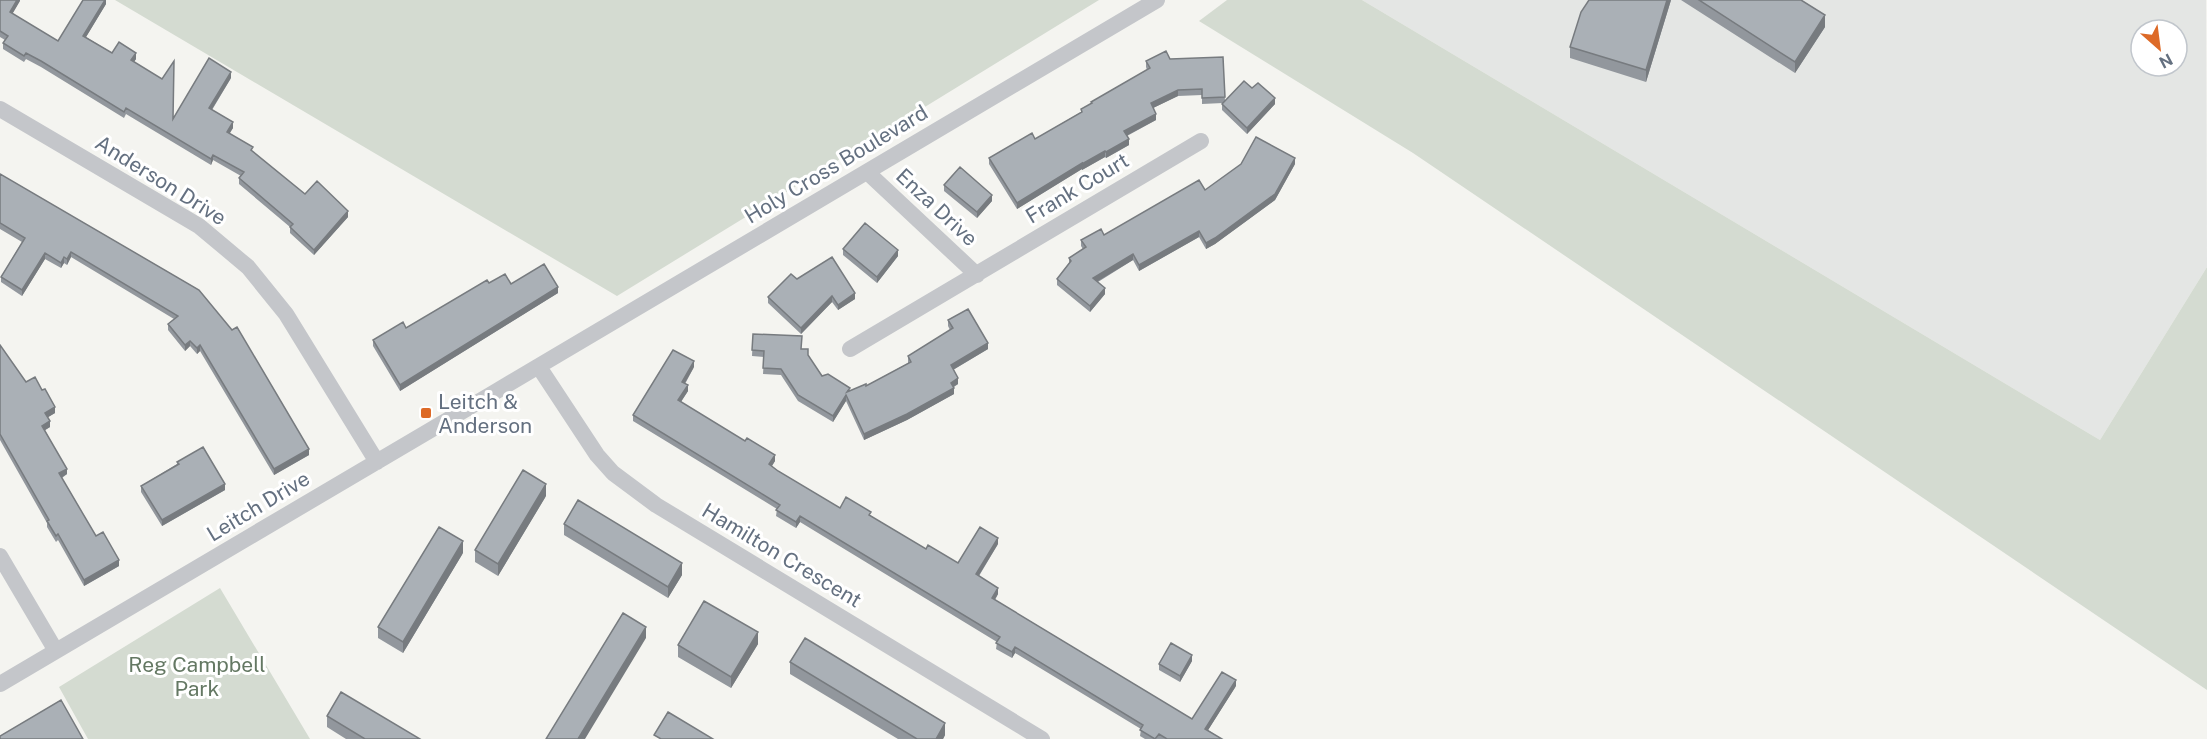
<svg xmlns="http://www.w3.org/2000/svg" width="2207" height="739" viewBox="0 0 2207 739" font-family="'Public Sans',sans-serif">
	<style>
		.built { fill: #e4e6e4; fill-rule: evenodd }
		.green { fill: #d4dbd1 }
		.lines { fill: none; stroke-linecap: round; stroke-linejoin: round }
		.minor { stroke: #c4c6ca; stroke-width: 16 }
		.wall { fill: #92979d }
		.shaded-wall { fill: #777b7f }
		.building { fill: #aab0b6; stroke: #777b7f; stroke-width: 1.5 }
		.poi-dot { fill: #dd6a27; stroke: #fff; stroke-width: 2 }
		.labels { text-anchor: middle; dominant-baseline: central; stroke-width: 6; stroke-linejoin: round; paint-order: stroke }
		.street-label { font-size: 21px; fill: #647080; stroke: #fff }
		.poi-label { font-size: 21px; fill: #647080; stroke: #fff; text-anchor: start }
		.park-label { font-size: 21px; fill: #647863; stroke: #fff }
	</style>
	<rect width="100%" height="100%" fill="#f4f4f0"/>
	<path class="built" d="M1362 0H2206L2207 267 2100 440ZM2141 30H2177V66H2141Z"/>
	<path class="green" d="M115 0H1099L617 296Z
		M1227 0H1362L2100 440 2207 267V690L1413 153 1199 21Z
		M220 588 310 739H88L59 687Z"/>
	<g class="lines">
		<path class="minor" d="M0 109 199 226 248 267 286 314 377 462
			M867 172 977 275
			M850 349 1201 141
			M539 367 597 455 613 473 656 505 1042 739
			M0 556 56 651
			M0 684C386 457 772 228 1157 0"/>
	</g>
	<path class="wall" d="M0 0H20L12 14 58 41 106 0V4L86 37 112 53 136 59 134 62 173 119 231 78 212 110 233 128 229 133 305 194 348 217 314 255 290 233V227L239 184V178L241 176 213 160 211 165 126 114 124 118 41 67 26 59 24 62 3 49V43L5 40 0 37Z
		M1671 0 1646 82 1570 58V47Z
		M1681 0H1801L1825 27 1795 73Z
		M1223 57 1225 101 1252 88 1275 104 1247 134 1222 110V104L1223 103 1202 104V95L1178 96 1153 108 1156 120 1127 136 1129 145 1106 158 1105 157 1082 170V169L1017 209 989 164V158L1035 139 1081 112V109L1091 104V102L1147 70 1146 67V61Z
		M1295 164 1275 200 1215 244 1206 249 1199 237 1139 271 1133 260 1098 282 1105 294 1090 312 1057 285V279L1069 263V258L1083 249 1081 246V240L1104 235 1205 190Z
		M0 174 199 290 309 455 274 475 200 351 197 354 190 346 185 351 168 330V324L174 319 71 257 67 265 64 263 61 268 45 259 22 296 1 282V277L22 242 0 229Z
		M944 185 992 201 977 218 944 191Z
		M843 249 898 256 877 283 843 255Z
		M797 279 855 299 838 310 832 302 801 334 768 303V297Z
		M489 283 511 284 558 293 400 391 373 346V340L406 328Z
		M948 320 988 349 953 370 958 384 954 387V394L907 420 864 440 846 401 833 422 798 401 781 375 763 374 764 357 752 356 753 334 801 349 808 356 822 376 850 391 866 386 908 363V356L950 330 948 326Z
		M0 346 26 382 55 413 48 417 50 427 45 430 67 474 62 478 96 536 119 566 84 586 58 540 56 542 47 527V523L0 440Z
		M694 367 685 384 688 391 681 402 775 461 772 466 778 471 840 508 871 516 926 549 958 563 998 544 979 576 998 594 995 600 1192 719 1236 686 1208 730 1222 739H1145L1140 736 1141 729 1015 653 1012 658 996 649 997 642 800 522 796 528 776 516 777 509 633 421V415Z
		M177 462 225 490 162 526 141 492V486L177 464Z
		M546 496 498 576 475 562V550Z
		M564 524 682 575 668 598 564 535Z
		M463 553 403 653 378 638V627Z
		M758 644 731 688 678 657V645Z
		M1192 661 1180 682 1159 670V664Z
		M790 662 945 735 943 739H898L790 674Z
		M327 716 420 739H346L327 727Z"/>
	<path class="shaded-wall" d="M17 0H20V1L10 18V12Z
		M105 0H106V4L83 42V36Z
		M1667 0H1671L1646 82V70Z
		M1825 15V27L1795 73V62Z
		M136 53V59L131 66V60Z
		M231 72V78L209 114V108Z
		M1178 90V96L1151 109V103Z
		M1275 98V104L1247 134V128Z
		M1156 114V120L1124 137V131Z
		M233 122V128L227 138V132Z
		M1129 139V145L1106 158V152Z
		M1105 151V157L1082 170V164Z
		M213 155V160L211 165V159Z
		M1295 158V164L1275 200 1215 244 1206 249V243Z
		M1082 163V169L1017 209V203Z
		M992 195V201L977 218V212Z
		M348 211V217L314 255V250Z
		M1199 231V237L1139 271V265Z
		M898 250V256L877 283V277Z
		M71 252V257L67 265V259Z
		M45 253V259L22 296V290Z
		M1133 254V260L1093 284V278Z
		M64 257V263L61 268V263Z
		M558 287V293L400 391V385Z
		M1105 288V294L1090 312V306Z
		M855 293V299L838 310V305Z
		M832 296V302L801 334V328Z
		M190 341V346L185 351V345Z
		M988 343V349L951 371V365Z
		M200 345V351L197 354V348Z
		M694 361V367L682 388V382Z
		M958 378V384L951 388V383Z
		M688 385V391L678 406V400Z
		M954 388V394L907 420 864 440V434Z
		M846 395V401L833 422V416Z
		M55 407V413L45 419V413Z
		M50 421V427L42 432V426Z
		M309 449V455L274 475V469Z
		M775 455V461L769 470V464Z
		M67 469V474L59 479V473Z
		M225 484V490L162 526V520Z
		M546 484V496L498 576V564Z
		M800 516V522L796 528V522Z
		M998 538V544L976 580V574Z
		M463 541V553L403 653V642Z
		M119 560V566L84 586V580Z
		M682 563V575L668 598V587Z
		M998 588V594L992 604V598Z
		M646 627V638L585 739H578Z
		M758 632V644L731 688V677Z
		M1015 647V653L1012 658V652Z
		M1192 655V661L1180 682V676Z
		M1236 680V686L1205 735V729Z
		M945 723V735L943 739H936Z"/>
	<path class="building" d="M0 0H17L10 12 58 41 83 0H105L83 36 112 53 119 42 136 53 131 60 162 79 174 61 173 119 209 58 231 72 209 108 233 122 227 132 253 147 251 150 305 194 317 181 348 211 314 250 290 227 293 224 239 178 244 172 213 155 211 159 126 108 124 112 41 61 26 53 24 56 3 43 8 36 0 31Z
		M1589 0H1667L1646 70 1570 47 1581 12Z
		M1699 0H1801L1825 15 1795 62Z
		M1166 51 1170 59 1223 57 1225 97 1202 98V89L1178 90 1151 103 1156 114 1124 131 1129 139 1106 152 1105 151 1082 164V163L1017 203 989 158 1032 133 1035 139 1082 112 1081 109 1092 103 1091 102 1150 68 1146 61Z
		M1244 81 1252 88 1258 83 1275 98 1247 128 1222 104Z
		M1256 137 1295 158 1275 194 1215 238 1206 243 1199 231 1139 265 1133 254 1093 278 1105 288 1090 306 1057 279 1071 261 1069 258 1086 247 1081 240 1101 229 1104 235 1199 180 1205 190 1241 164Z
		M960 167 992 195 977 212 944 185Z
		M0 174 199 290 232 330 237 327 309 449 274 469 200 345 197 348 190 341 185 345 168 324 178 316 71 252 67 259 64 257 61 263 45 253 22 290 1 277 25 238 0 223Z
		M865 223 898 250 877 277 843 249Z
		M832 257 855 293 838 305 832 296 801 328 768 297 791 274 797 279Z
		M544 264 558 287 400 385 373 340 403 322 406 328 487 280 489 283 505 274 511 284Z
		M968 309 988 343 951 365 958 378 951 383 954 388 907 414 864 434 846 395 833 416 798 395 781 369 763 368 764 351 752 350 753 334 802 336 801 349H808V355L822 376 828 374 850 388 847 392 866 384V386L911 362 908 356 953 328 948 320Z
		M0 345 26 382 35 377 42 390 45 389 55 407 45 413 50 421 42 426 67 469 59 473 96 536 103 532 119 560 84 580 58 534 56 536 47 521 49 520 0 434Z
		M673 350 694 361 682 382 688 385 678 400 745 441 747 438 775 455 769 464 778 471 840 508 846 497 871 512 869 515 926 549 928 545 958 563 980 527 998 538 976 574 998 588 992 598 1192 719 1222 672 1236 680 1205 729 1222 739H1167L1159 734 1155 739 1140 730 1143 725 1015 647 1012 652 996 643 1000 637 800 516 796 522 776 510 780 505 633 415Z
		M203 447 225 484 162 520 141 486 179 464 177 462Z
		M523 470 546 484 498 564 475 550Z
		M578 500 682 563 668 587 564 524Z
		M439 527 463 541 403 642 378 627Z
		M704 601 758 632 731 677 678 645Z
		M623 613 646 627 578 739H546Z
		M805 638 945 723 936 739H917L790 662Z
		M1171 643 1192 655 1180 676 1159 664Z
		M341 692 420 739H365L327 716Z
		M61 700 83 739H0V736Z
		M668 712 713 739H661L654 735Z"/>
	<rect class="poi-dot" x="420" y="407" width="12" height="12" rx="3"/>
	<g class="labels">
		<g class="street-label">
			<text transform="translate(836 164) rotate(-31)">Holy Cross Boulevard</text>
			<text transform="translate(161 180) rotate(32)">Anderson Drive</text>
			<text transform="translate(1077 188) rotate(-31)">Frank Court</text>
			<text transform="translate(937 207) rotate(43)">Enza Drive</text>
			<text transform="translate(258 506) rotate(-31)">Leitch Drive</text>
			<text transform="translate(782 555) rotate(31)">Hamilton Crescent</text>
		</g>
		<g class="poi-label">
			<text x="438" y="401">Leitch &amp;<tspan x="438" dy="24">Anderson</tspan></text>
		</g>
		<g class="park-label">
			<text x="197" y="664">Reg Campbell<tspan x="197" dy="24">Park</tspan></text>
		</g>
	</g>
	<g transform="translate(2159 48) rotate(152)"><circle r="28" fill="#ffffff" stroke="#c1c6cc" stroke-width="1.5"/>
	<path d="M0-4.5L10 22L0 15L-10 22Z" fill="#dd6a27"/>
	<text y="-9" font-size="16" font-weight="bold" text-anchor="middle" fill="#647080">N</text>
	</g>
</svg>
